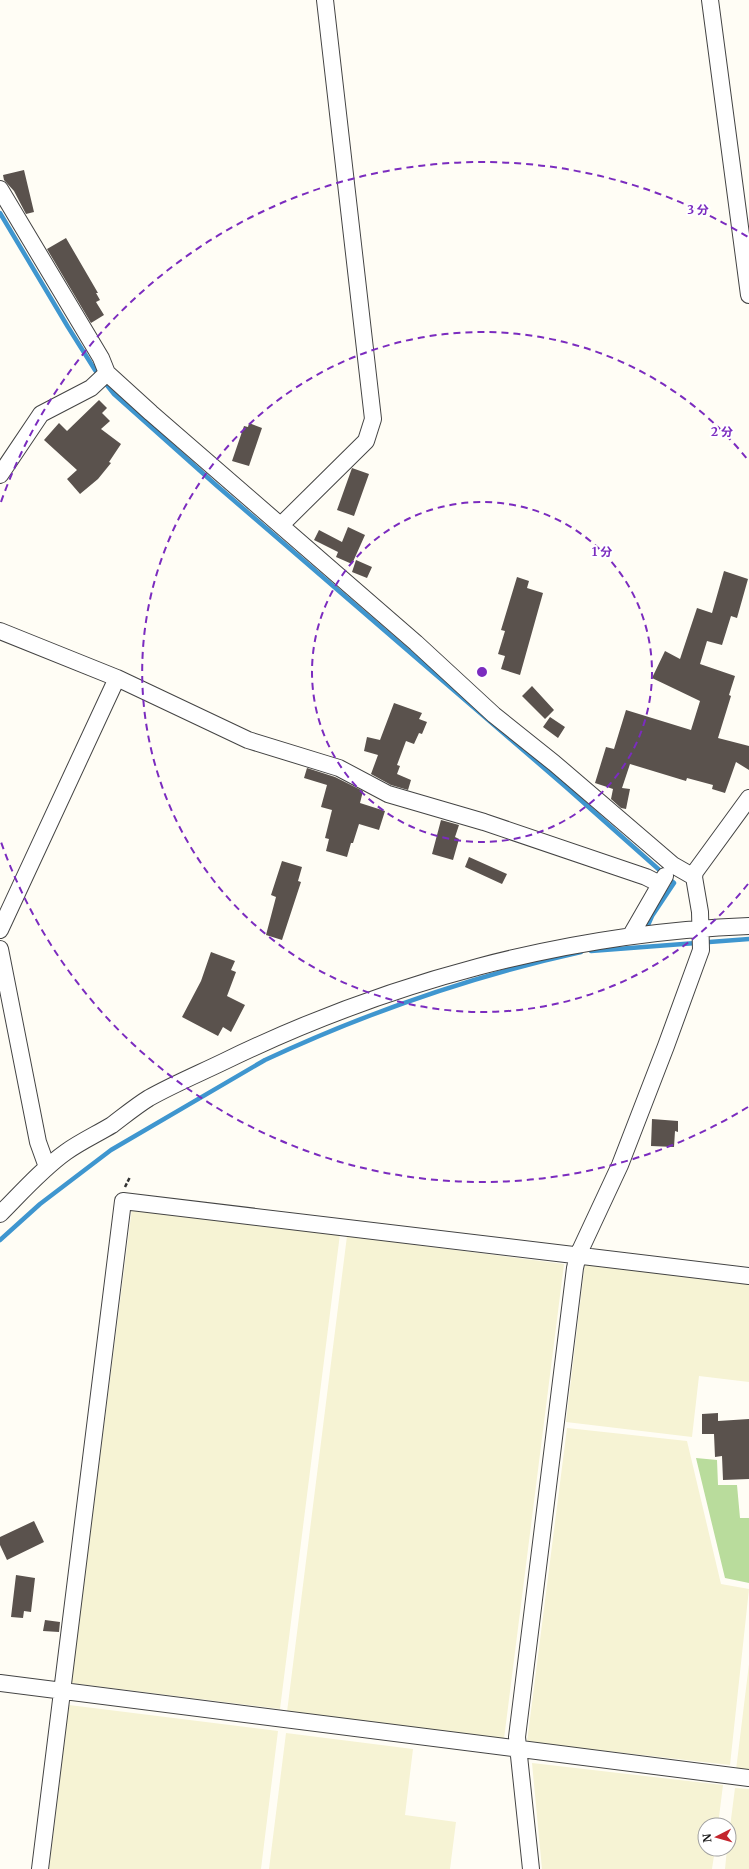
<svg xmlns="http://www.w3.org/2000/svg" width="749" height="1869" viewBox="0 0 749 1869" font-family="Merriweather,'Noto Sans JP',serif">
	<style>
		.farmland { fill: #f6f3d4 }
		.forest { fill: #b9dc9c }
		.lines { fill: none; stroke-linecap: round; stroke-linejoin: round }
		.stream { stroke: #3f96cf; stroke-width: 4.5 }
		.building { fill: #5a524d }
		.street-casing { stroke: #444; stroke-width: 18 }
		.path { stroke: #333; stroke-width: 2.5; stroke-dasharray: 4 2; stroke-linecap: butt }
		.street { stroke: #fff; stroke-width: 16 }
		.ring { fill: none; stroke: #7b2cbf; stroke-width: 2; stroke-dasharray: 7 5 }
		.centre { fill: #7b2cbf; stroke: #fff; stroke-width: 2 }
		.ring-label { font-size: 12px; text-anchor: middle; font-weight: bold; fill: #7b2cbf; stroke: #fff; stroke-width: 4; stroke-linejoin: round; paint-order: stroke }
	</style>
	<rect width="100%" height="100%" fill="#fffdf5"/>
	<path class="farmland" d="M132 1208 340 1234 280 1709 71 1683Z
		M347 1236 564 1264 504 1739 287 1712Z
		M585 1262 749 1281V1382L699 1376 692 1437 566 1422Z
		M567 1428 687 1441 721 1584 749 1589 730 1765 527 1742Z
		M749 1664V1772L736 1770Z
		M69 1705 278 1731 261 1869H49Z
		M286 1733 413 1749 405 1815 456 1822 450 1869H269Z
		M532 1763 723 1785 718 1825H705V1849H715L712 1869H542Z
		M735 1788 749 1789V1869H725L727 1849H729V1835Z"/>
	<path class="forest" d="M696 1458 717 1460 718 1485H737L740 1518H749V1583L725 1578Z"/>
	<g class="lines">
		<path class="stream" d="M0 213 68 327 95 370 114 394 216 485 566 787 674 883 652 916 645 932
			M591 951 749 939
			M0 1240 40 1204 111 1150 265 1060C366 1013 472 976 581 952"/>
	</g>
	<path class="building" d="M24 170 34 212 26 214 14 191 4 180 3 175Z
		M66 238 98 293H96L100 300 96 302 104 315 91 323 47 249Z
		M99 400 107 408 102 413 110 421 101 429 121 444 109 462 111 463 98 479 80 494 67 479 77 470 44 440 59 423 67 431Z
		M249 423 262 428 249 466 232 461 244 426 248 427Z
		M352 468 369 474 354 516 337 510Z
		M348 527 365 535 352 564 336 557 338 552 314 540 319 530 342 542Z
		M356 560 372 567 367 578 352 572Z
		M724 571 748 579 737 618 731 616 722 645 707 641 700 664 735 676 729 695 731 696 718 738 749 746V770L736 762 725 793 712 789 713 785 687 778 686 781 630 764 622 788 630 789 626 809 621 808 611 799 613 789 595 783 606 747 614 749 626 710 691 730 700 701 652 678 665 651 680 659 697 608 712 613Z
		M517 577 529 581 527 588 543 593 520 675 501 669 505 656 498 654 505 631 501 630Z
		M532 686 554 710 545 719 522 696Z
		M394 703 422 713 419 719 427 722 422 734 419 733 414 744 406 741 397 765 400 766 397 774 411 780 408 790 391 785 371 774 378 755 364 751 367 737 380 740Z
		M550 717 565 727 558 738 543 727Z
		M307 768 335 777 363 791 360 803 385 811 379 830 359 824 353 843H351L347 857 326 851 329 839 325 838 332 810 321 807 327 785 304 778Z
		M441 820 459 825 455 837 459 839 453 860 432 854Z
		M469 857 507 874 502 884 465 867Z
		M282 861 302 867 298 881 301 882 282 940 266 935 276 897 271 895Z
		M211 952 235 961 231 970 236 972 227 996 245 1005 231 1032 223 1027 218 1036 182 1017 201 981Z
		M652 1119 678 1121V1132L675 1131 674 1147 651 1146Z
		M718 1413V1421L749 1419V1479L723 1480 722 1456 715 1457 714 1434H702V1414Z
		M34 1521 44 1542 7 1560 0 1545V1537Z
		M16 1575 35 1578 31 1612 24 1611 23 1618 11 1617Z
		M45 1620 60 1622 59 1632 43 1631Z"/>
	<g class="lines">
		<defs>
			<path id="street" d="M710 0 749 295
				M0 189 101 358 107 373 151 413 416 643 494 715 554 763 673 865 694 877
				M0 475 41 414 91 388 107 373
				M281 525 366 441 373 419 325 0
				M0 631 117 678 248 740 339 768 388 794 484 822 646 877 660 884
				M0 930 117 678
				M631 935 665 876
				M0 949 38 1142 47 1167
				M0 1214C21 1193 42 1169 66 1152 80 1142 97 1134 112 1125 124 1116 136 1106 149 1098 172 1085 198 1074 223 1062 387 982 566 933 749 926
				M0 1683 749 1778
				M40 1869 123 1201 749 1276
				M531 1869 517 1737 575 1268 578 1255 620 1165 666 1046 701 950 700 912 694 877 695 872 749 798"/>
		</defs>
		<use href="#street" class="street-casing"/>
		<path class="path" d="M125 1187 130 1177"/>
		<use href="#street" class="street"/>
	</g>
	<g class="ring">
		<circle cx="482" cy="672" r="170"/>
		<path d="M748 884A340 340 0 1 1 748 460"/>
		<path d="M748 1107A510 510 0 0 1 1 842M1 502A510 510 0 0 1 748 237"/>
	</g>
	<circle cx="482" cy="672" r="6" class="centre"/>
	<g class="ring-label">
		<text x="698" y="214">3 分</text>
		<text x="722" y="436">2 分</text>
		<text x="602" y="556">1 分</text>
	</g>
	<g transform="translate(717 1837) rotate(264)"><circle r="19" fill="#ffffff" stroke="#a0a0a0"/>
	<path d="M0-3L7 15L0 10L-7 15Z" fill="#c4262e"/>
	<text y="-6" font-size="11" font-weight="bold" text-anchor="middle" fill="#111111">N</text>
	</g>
</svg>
